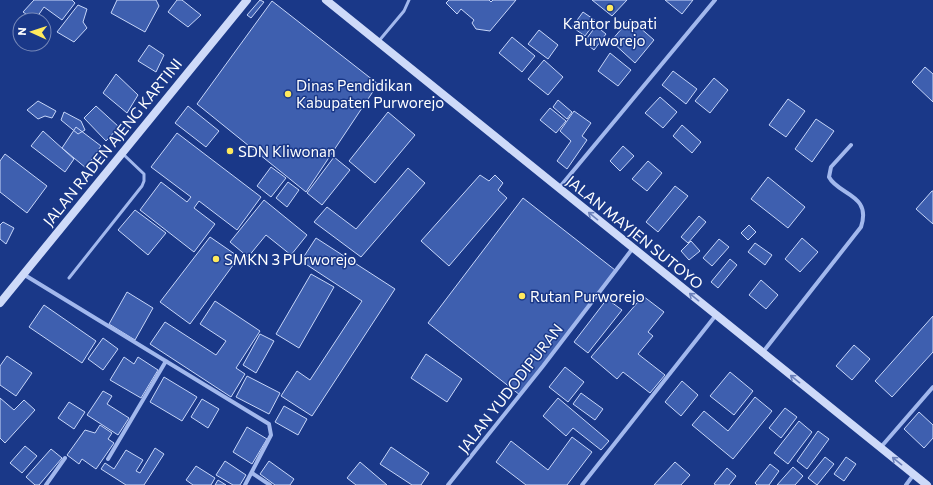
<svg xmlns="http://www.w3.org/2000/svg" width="933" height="485" viewBox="0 0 933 485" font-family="Commissioner,sans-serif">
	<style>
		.building { fill: #3e5faf; stroke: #c7d6f9 }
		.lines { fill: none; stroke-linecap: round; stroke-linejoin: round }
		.lane { stroke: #a2b8ed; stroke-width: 3 }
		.street { stroke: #a2b8ed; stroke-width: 4 }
		.secondary { stroke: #cedaf9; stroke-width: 8 }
		.oneway { stroke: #6b81bb }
		.poi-dot { fill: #ffea5d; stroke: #1a3888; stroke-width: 1.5 }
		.labels { text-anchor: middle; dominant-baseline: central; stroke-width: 3; stroke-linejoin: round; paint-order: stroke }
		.poi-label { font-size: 15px; fill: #fff; stroke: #1a3888; text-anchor: start }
		.street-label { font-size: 15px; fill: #fff; stroke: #1a3888 }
	</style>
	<rect width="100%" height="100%" fill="#1a3888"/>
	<path class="building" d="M34 0H72L75 3 62 20 44 7 35 20 23 12Z
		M117 0H156L159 6 145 32 111 13Z
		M177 0H182L201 15 188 27 168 12Z
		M260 0 264 2 251 18 247 15Z
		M449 0H489L491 2 493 0H516L490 31 476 29 472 23 474 20 461 9 457 14 446 3Z
		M592 0H627L612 16Z
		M665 0H693L682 14Z
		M272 1 378 84 306 192 197 104Z
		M78 5 87 9 83 22 87 28 74 42 57 32Z
		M583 12 596 21 585 36 572 27Z
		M630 19 654 40 635 63 611 41Z
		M596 26 606 34 594 50 584 42Z
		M539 30 558 45 548 59 528 44Z
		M512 37 535 56 522 72 499 53Z
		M149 45 164 55 156 72 138 61Z
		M610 53 631 70 618 86 598 71Z
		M544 60 563 77 548 95 528 79Z
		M925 67 933 74V102L912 82Z
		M673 71 697 89 686 104 662 85Z
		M116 74 138 95 127 113 103 93Z
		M714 78 728 90 710 113 695 101Z
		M660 97 677 112 663 128 645 113Z
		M788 99 805 111 786 137 769 125Z
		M558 100 572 112 567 119 553 107Z
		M38 101 56 111 52 118 45 116 38 119 27 110Z
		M96 106 119 127 106 141 84 118Z
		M188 106 219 131 206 147 175 123Z
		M550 108 566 121 556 133 540 120Z
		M574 111 591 123 582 136 587 140 567 169 557 161 571 141 560 131Z
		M64 112 81 121 85 130 78 134 61 120Z
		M388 112 415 135 375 183 349 161Z
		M816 119 834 131 812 162 795 149Z
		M682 125 701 142 692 153 673 136Z
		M76 127 101 146 86 168 62 148Z
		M43 131 74 159 65 172 31 146Z
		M177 133 261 197 237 230 199 201 194 208 215 224 194 252 140 210 161 182 187 202 191 197 151 167Z
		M623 146 634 156 620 171 610 161Z
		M5 154 47 186 27 213 0 192V161Z
		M334 157 350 170 322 205 307 193Z
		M648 161 662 173 647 191 632 179Z
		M271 167 286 178 271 197 257 186Z
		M408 168 425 183 361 257 314 222 327 207 356 229Z
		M480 175 489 181 495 175 503 183 498 190 507 198 449 266 421 241Z
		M768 177 805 207 788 228 751 199Z
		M288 182 299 190 287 207 276 198Z
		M675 186 688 196 658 232 646 222Z
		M932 191H933V224L916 209Z
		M523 198 615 270 520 395 428 323Z
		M264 200 307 235 291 255 266 235 248 257 230 242Z
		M135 210 166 233 148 255 118 230Z
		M699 216 706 222 688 243 681 237Z
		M3 222 14 228 6 244 0 239V225Z
		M749 225 756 232 748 240 741 233Z
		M210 237 239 257 190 324 160 302Z
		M316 238 395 289 312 416 281 396 297 371 310 380 362 301 301 261Z
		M802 238 818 252 800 272 785 259Z
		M719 239 729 247 712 266 703 258Z
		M691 241 700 251 689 260 681 251Z
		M755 243 772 255 765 265 748 252Z
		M730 259 737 265 718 288 711 282Z
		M311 274 334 287 299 348 276 334Z
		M761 280 778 295 766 309 749 295Z
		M127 292 153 308 135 340 109 324Z
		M643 296 664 312 648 332 653 336 638 354 665 375 650 393 623 372 617 379 591 357Z
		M607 299 622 310 588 353 574 342Z
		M215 301 260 331 236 368 245 374 231 397 150 344 165 322 216 355 226 341 200 324Z
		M44 305 96 341 82 363 29 327Z
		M933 316V352L892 397 875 381Z
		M260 334 274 341 256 373 243 365Z
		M103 338 118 349 103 370 88 359Z
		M854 345 870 359 852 380 836 366Z
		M426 354 462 379 447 402 411 378Z
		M7 356 32 373 16 396 0 385V366Z
		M124 357 134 364 138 357 158 370 141 398 110 380Z
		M565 367 584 382 568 402 549 387Z
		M730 372 753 391 734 415 710 396Z
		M247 376 280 393 269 414 236 397Z
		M164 377 197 397 182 421 150 402Z
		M682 381 698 395 681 416 665 402Z
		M103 391 112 396 107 404 129 418 118 435 87 415Z
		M581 393 603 409 595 420 573 404Z
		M755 397 772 411 733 459 692 425 704 411 728 431Z
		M0 398 14 410 24 400 35 410 5 443 0 438Z
		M558 398 609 441 601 450 573 428 566 436 543 416Z
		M202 399 219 409 208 428 191 417Z
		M69 402 85 412 74 429 58 418Z
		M284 406 307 419 298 435 275 422Z
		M785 408 797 417 781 438 769 428Z
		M919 412 933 425V438L924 448 904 429Z
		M799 421 812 432 788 464 774 453Z
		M100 425 112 433 108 439 114 443 96 469 82 459 79 464 67 455 85 430 95 433Z
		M247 427 267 439 252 464 233 452Z
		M818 431 829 439 807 469 797 461Z
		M572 437 592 452 567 485H526L496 462 511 441 548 470Z
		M25 446 37 456 22 473 10 463Z
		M391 447 429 473 421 485H412L380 464Z
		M155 448 164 454 144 485H126L101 469 105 463 114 469 126 450 143 460 136 471 140 473Z
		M51 449 62 458 39 485H35L26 477Z
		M825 457 834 464 817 485 808 478Z
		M846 457 856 464 844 481 834 474Z
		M225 461 246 475 240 485H233L216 475Z
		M269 461 294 479 290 485H275L260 474Z
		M360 462 387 485H356L347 478Z
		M675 462 690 475 681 485H654Z
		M770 464 779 471 769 485H757L755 483Z
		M196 466 215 478 211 485H193L186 480Z
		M793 467 803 476 795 485H777Z
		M727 468 736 476 729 485H716L714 484Z
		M218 480 226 485H215Z"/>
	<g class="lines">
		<path class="lane" d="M378 42 404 11 409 0
			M69 278 142 186 144 181V174L123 154"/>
		<path class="street" d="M559 188 715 0
			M23 274 269 424 271 435 245 485
			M763 352 861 227C872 194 838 195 829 177L831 167 851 145
			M881 447 933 387
			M108 459 166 361
			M252 473 270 485
			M46 485 65 458
			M448 485 543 366 633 248
			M582 485 716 315
			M906 485 914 474"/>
		<path class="secondary" d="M326 0 927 485
			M0 303 247 0"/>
	</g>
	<defs><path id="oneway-shaft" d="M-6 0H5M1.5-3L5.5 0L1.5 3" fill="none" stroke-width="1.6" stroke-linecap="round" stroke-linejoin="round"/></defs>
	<g class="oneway">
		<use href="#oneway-shaft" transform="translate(593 216) rotate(-141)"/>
		<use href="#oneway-shaft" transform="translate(694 297) rotate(-141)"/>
		<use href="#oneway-shaft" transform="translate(795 379) rotate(-141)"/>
		<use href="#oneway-shaft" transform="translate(897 461) rotate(-141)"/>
	</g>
	<g class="poi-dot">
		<circle cx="610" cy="8" r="4"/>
		<circle cx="288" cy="94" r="4"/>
		<circle cx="230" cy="151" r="4"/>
		<circle cx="216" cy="259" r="4"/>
		<circle cx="522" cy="296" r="4"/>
	</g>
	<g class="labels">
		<g class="poi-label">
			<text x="610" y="23" text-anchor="middle">Kantor bupati<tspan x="610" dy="17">Purworejo</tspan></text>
			<text x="296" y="85">Dinas Pendidikan<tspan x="296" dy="17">Kabupaten Purworejo</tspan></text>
			<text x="238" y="151">SDN Kliwonan</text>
			<text x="224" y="259">SMKN 3 PUrworejo</text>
			<text x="530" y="296">Rutan Purworejo</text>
		</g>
		<g class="street-label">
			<text transform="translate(112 142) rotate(-51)">JALAN RADEN AJENG KARTINI</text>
			<text transform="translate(635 232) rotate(39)">JALAN MAYJEN SUTOYO</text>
			<text transform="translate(510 388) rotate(-52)">JALAN YUDODIPURAN</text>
		</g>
	</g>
	<g transform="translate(32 32) rotate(273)"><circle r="19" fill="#1a3888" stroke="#7688b8"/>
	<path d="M0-3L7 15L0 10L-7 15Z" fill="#ffea5d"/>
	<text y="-6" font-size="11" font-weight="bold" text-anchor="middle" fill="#ffffff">N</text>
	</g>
</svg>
